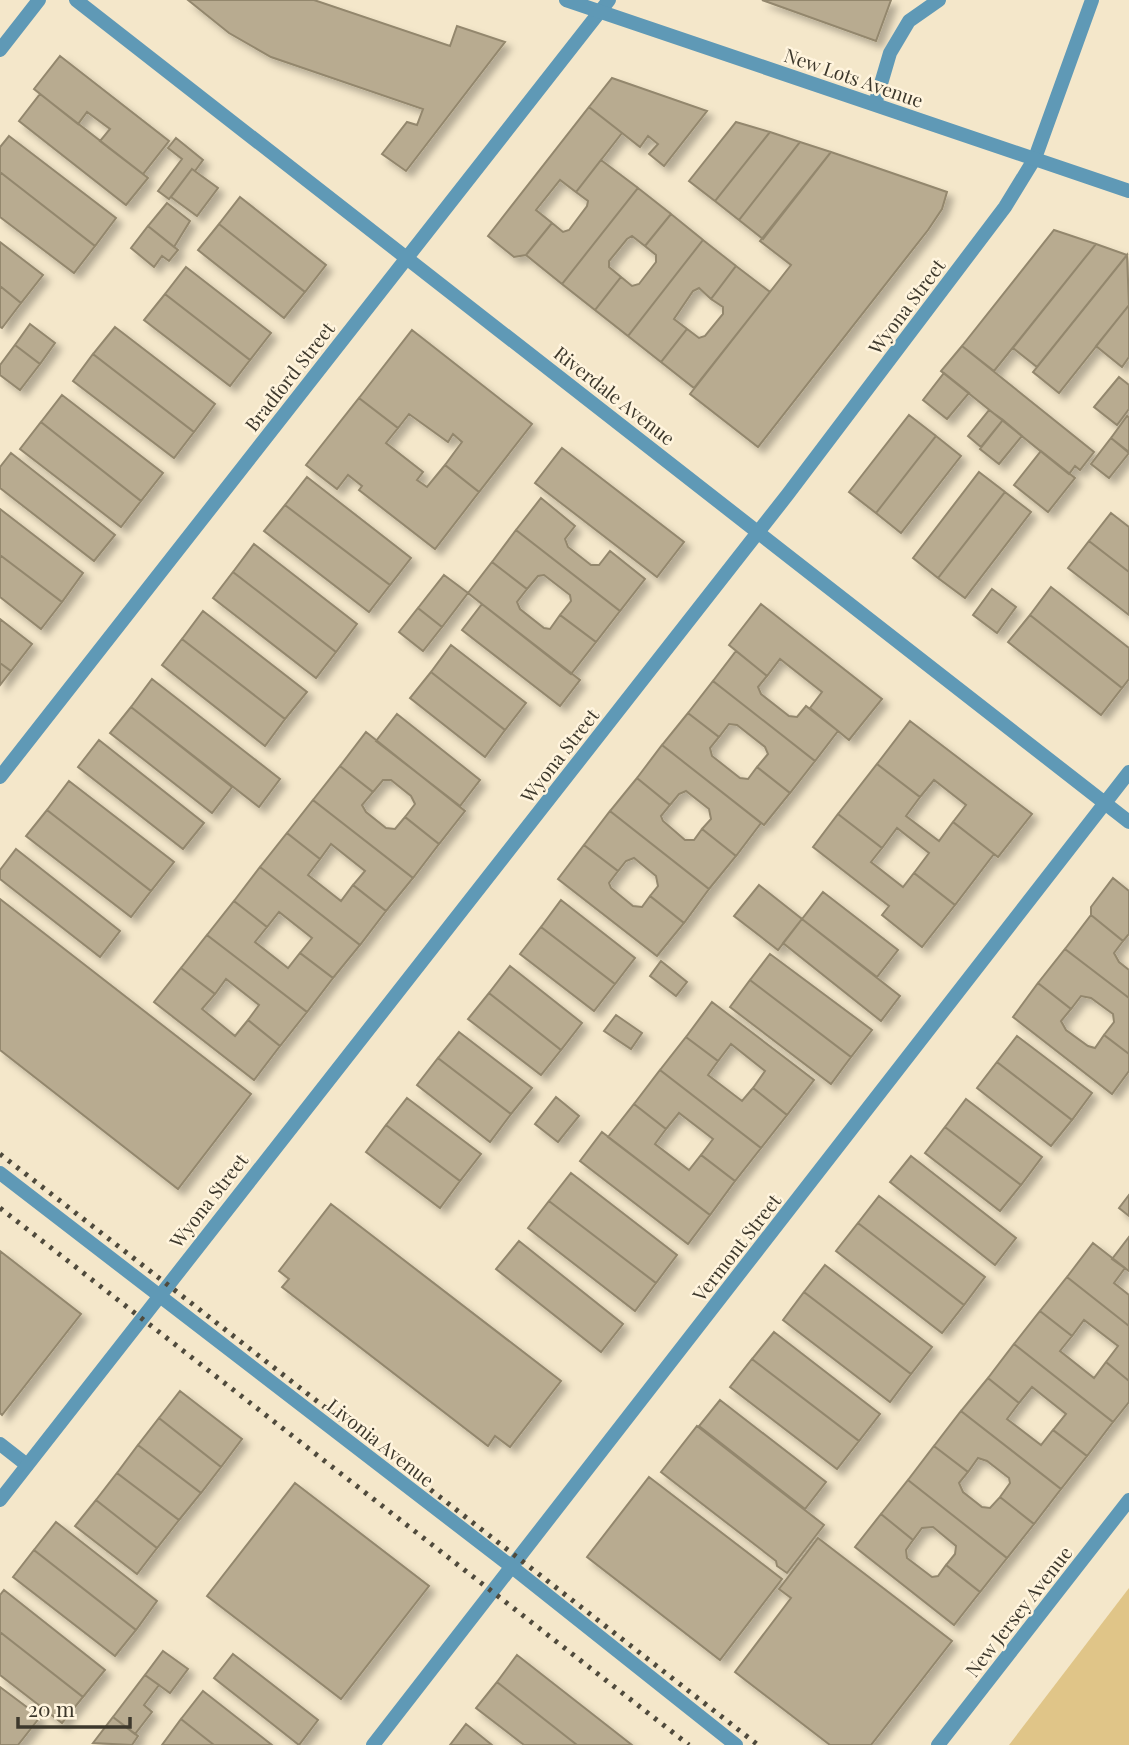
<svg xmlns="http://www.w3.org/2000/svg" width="1129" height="1745" viewBox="0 0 1129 1745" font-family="'Playfair Display',serif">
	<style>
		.green { fill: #e0c588 }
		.building { fill: #b8ab90; stroke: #93876d; stroke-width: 2; filter: url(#shadow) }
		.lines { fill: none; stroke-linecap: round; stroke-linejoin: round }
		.service { stroke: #5f99b6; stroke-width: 14 }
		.minor { stroke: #5f99b6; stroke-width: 14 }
		.tertiary { stroke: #5f99b6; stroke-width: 14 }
		.rail { stroke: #4f4a3c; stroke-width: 5; stroke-dasharray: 3.5 7; stroke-linecap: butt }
		.labels { text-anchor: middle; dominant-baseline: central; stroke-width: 5; stroke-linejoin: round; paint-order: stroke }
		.street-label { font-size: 19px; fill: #3d382c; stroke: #fff4dd }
	</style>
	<defs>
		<filter id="shadow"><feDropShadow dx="6" dy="6" stdDeviation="3.5" flood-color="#0004"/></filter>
	</defs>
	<rect width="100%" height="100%" fill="#f4e7ca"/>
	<path class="green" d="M1129 1588V1745H1009Z"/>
	<path class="building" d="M188 0H314L450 46 457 26 505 42 406 171 382 154 407 122 417 125 423 109 271 57 229 33Z
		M762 0H891L876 41Z
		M60 56 169 141 143 174 100 141 110 129 87 112 78 124 34 89Z
		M612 78 707 111 664 166 649 154 658 144 648 136 640 147 589 107Z
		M40 94 148 178 126 205 19 121Z
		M589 107 622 133 576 192 560 180 536 210 552 223 526 255 514 257 488 236Z
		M736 122 770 132 715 201 689 181Z
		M770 132 800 142 739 220 715 201Z
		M9 136 116 218 95 246 0 172V147Z
		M176 138 203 160 195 171 192 169 169 199 158 191 182 159 168 148Z
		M800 142 831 152 763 239 739 220Z
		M831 152 947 192 942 209 928 230 758 447 690 394 791 265 760 241Z
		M601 160 638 188 562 284 526 255 552 223 563 232 569 230 587 206 588 201 576 192Z
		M192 169 218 188 197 216 171 197Z
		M0 172 95 246 74 273 0 217Z
		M638 188 671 214 645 246 632 236 627 239 609 261V267L621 277 595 310 562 284Z
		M240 197 326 265 305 292 219 224Z
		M167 203 190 221 174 247 148 226Z
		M671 214 703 240 628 336 595 310 621 277 632 286 639 284 656 262V255L645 246Z
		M219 224 305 292 284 318 198 250Z
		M148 226 178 250 169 261 162 256 154 267 131 248Z
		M1054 230 1096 244 994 371 962 346Z
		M703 240 736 266 711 299 699 288 693 291 674 319 687 329 661 362 628 336Z
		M0 242 43 275 21 303 0 286Z
		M1096 244 1127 255 1037 367 1013 348Z
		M1127 255 1129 305 1059 393 1033 372Z
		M736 266 770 292 694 388 661 362 687 329 699 338 705 336 723 314V307L711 299Z
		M186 267 271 333 250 360 165 294Z
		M0 286 21 303 2 328 0 327Z
		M165 294 250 360 230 386 144 320Z
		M1129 305V357L1122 367 1096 346Z
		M30 324 55 343 40 364 15 345Z
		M115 327 215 404 194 432 93 354Z
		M412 330 532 424 479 492 445 465 462 442 453 434 448 442 409 414 398 428 359 398Z
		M15 345 40 364 20 390 0 375V365Z
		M962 346 1094 452 1080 470 1075 466 1069 474 941 371Z
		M93 354 194 432 174 458 73 381Z
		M944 373 969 393 947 419 923 400Z
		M1119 377 1129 385V409L1117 425 1094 407Z
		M62 395 163 473 141 501 41 422Z
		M359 398 398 428 386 443 423 472 417 480 427 487 445 465 479 492 435 549 359 490 362 486 348 475 337 489 306 465Z
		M989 410 1003 420 981 447 968 436Z
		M909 415 936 436 876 513 849 492Z
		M1127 416 1129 417V452L1111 438Z
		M1003 420 1022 436 999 464 980 449Z
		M41 422 141 501 121 527 20 449Z
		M936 436 961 456 901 533 876 513Z
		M1111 438 1129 453 1109 478 1091 464Z
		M562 448 684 542 657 577 535 483Z
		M1041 451 1075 478 1048 512 1014 485Z
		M11 453 115 535 94 561 0 488V467Z
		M979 472 1005 492 938 578 913 558Z
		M307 477 411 558 390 585 285 505Z
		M1005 492 1031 512 965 598 938 578Z
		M541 498 575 526 565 539 568 547 591 565H599L610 551 645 579 620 611 516 530Z
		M285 505 390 585 369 612 264 531Z
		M0 509 83 573 62 602 0 555Z
		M1111 513 1129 527V572L1089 541Z
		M516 530 620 611 596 642 560 615 571 601 570 595 544 575 538 576 527 589 492 562Z
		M1089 541 1129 572V615L1068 568Z
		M254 544 357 624 336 652 233 572Z
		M0 555 62 602 41 629 0 597Z
		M492 562 527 589 517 602 520 609 544 628 550 629 560 615 596 642 571 674 468 593Z
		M233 572 336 652 316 678 213 598Z
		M444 575 468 593 442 627 418 608Z
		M1051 587 1129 648V679L1122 688 1030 615Z
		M992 589 1016 607 997 633 973 615Z
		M482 604 580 680 560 706 462 630Z
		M761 604 882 699 849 740 810 708 822 692 780 659 767 676 729 645Z
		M418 608 442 627 423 651 399 632Z
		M203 611 307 692 285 719 182 639Z
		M1030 615 1122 688 1101 715 1008 642Z
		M0 619 32 644 11 671 0 663Z
		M182 639 285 719 265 746 162 665Z
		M451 645 526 703 505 730 431 672Z
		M736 651 767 676 758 687 761 694 789 716 797 717 806 706 838 731 815 761 713 681Z
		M0 663 11 671 0 685Z
		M431 672 505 730 485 757 410 698Z
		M152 679 280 779 259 807 131 707Z
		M713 681 815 761 790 793 757 767 768 754 765 747 737 725 729 724 719 737 688 713Z
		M131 707 232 787 212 813 110 733Z
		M688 713 719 737 710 748 712 756 740 778 748 779 757 767 790 793 764 825 662 745Z
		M397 714 480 780 460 806 376 741Z
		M910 721 1032 814 998 857 953 822 966 805 934 780 920 797 877 764Z
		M366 732 465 811 439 844 405 817 415 804 411 796 391 780H383L373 792 340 766Z
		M99 740 204 823 183 849 78 767Z
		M662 745 761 823 736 856 702 829 711 819 709 809 686 791 679 794 670 805 637 778Z
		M877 764 920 797 906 816 939 841 953 822 994 854 955 905 914 873 929 853 897 828 882 848 838 814Z
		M340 766 373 792 362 805 366 812 386 828 395 829 405 817 439 844 413 878 313 800Z
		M637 778 670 805 661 816 663 821 685 840H694L702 829 736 856 709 889 610 811Z
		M69 781 174 862 151 891 47 810Z
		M313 800 413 878 386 911 353 885 365 871 331 844 320 859 287 833Z
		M47 810 151 891 131 917 26 836Z
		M610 811 709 889 684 923 650 896 658 886 656 876 634 858 626 861 618 871 584 845Z
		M838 814 882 848 871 862 903 887 914 873 955 905 922 947 882 915 889 906 813 847Z
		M287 833 320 859 308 875 341 901 353 885 386 911 360 945 260 867Z
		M584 845 618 871 609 883 611 888 633 906 642 907 650 896 684 923 657 956 558 879Z
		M16 849 120 931 100 957 0 879V870Z
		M260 867 360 945 333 978 300 953 312 938 279 912 267 927 234 901Z
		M1113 878 1129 891V934L1123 941 1091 915V907Z
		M759 885 802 919 778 950 734 916Z
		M823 892 898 950 877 977 802 919Z
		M0 899 251 1094 178 1189 0 1050Z
		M561 900 635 958 615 984 541 927Z
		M234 901 267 927 255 942 288 968 300 953 333 978 307 1012 207 935Z
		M1091 915 1123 941 1114 953 1119 962 1129 970V998L1065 949Z
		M802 919 900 996 881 1021 783 943Z
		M541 927 615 984 594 1011 520 954Z
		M207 935 307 1012 280 1046 248 1020 259 1005 226 979 215 994 181 968Z
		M1065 949 1129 998V1054L1104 1035 1114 1022 1113 1014 1091 998 1081 996 1071 1009 1038 983Z
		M770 954 872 1030 851 1057 750 980Z
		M661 961 687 982 676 996 650 976Z
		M510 966 582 1023 561 1050 489 993Z
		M181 968 215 994 202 1009 235 1036 248 1020 280 1046 254 1080 154 1002Z
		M750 980 851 1057 831 1084 730 1007Z
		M1038 983 1071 1009 1061 1021 1066 1030 1088 1046 1095 1048 1104 1035 1129 1054V1071L1112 1094 1013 1017Z
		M489 993 561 1050 541 1075 468 1019Z
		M712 1002 814 1080 787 1115 753 1088 765 1071 731 1044 718 1061 686 1037Z
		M616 1015 642 1033 631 1049 604 1031Z
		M459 1032 532 1088 511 1114 438 1058Z
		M1017 1036 1092 1093 1072 1120 997 1062Z
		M686 1037 718 1061 708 1075 742 1101 753 1088 787 1115 761 1148 660 1070Z
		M438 1058 511 1114 490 1142 417 1085Z
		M997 1062 1072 1120 1051 1146 977 1088Z
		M660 1070 761 1148 735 1181 701 1155 713 1139 679 1113 666 1129 634 1104Z
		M556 1097 579 1116 558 1142 535 1124Z
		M407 1098 481 1154 460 1181 386 1125Z
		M966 1099 1042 1157 1021 1185 945 1127Z
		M634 1104 666 1129 655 1144 689 1170 701 1155 735 1181 710 1215 608 1137Z
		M386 1125 460 1181 440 1208 366 1152Z
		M945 1127 1021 1185 1000 1211 925 1153Z
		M602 1132 710 1215 688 1244 580 1161Z
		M911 1156 1016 1238 995 1265 890 1182Z
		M571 1173 677 1255 656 1283 549 1201Z
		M1129 1195V1216L1119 1208Z
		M879 1196 985 1277 964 1305 858 1223Z
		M549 1201 656 1283 635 1311 528 1228Z
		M331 1204 561 1381 510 1447 495 1436 488 1446 282 1287 289 1279 279 1271Z
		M858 1223 964 1305 942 1333 836 1251Z
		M1129 1237V1271L1112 1259Z
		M519 1241 623 1324 601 1352 496 1269Z
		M1093 1243 1125 1268 1114 1283 1129 1295V1326L1067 1277Z
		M0 1251 81 1314 2 1415 0 1413Z
		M825 1265 932 1347 911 1374 804 1292Z
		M1067 1277 1129 1326V1381L1106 1362 1118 1346 1084 1320 1072 1336 1040 1311Z
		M804 1292 911 1374 890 1402 783 1320Z
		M1040 1311 1072 1336 1060 1351 1094 1378 1106 1362 1129 1381V1402L1113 1422 1014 1344Z
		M774 1332 880 1414 859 1441 752 1359Z
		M1014 1344 1113 1422 1087 1456 1053 1430 1066 1414 1032 1387 1019 1403 988 1378Z
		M752 1359 859 1441 837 1469 730 1387Z
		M988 1378 1019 1403 1007 1419 1041 1445 1053 1430 1087 1456 1061 1489 961 1411Z
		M180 1391 242 1439 221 1467 159 1418Z
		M720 1400 826 1482 805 1509 699 1426Z
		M961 1411 1061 1489 1034 1524 1000 1497 1010 1483 1009 1478 987 1461 978 1458 968 1472 934 1446Z
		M159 1418 221 1467 201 1493 138 1445Z
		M697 1426 824 1525 787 1573 777 1566 776 1561 661 1472Z
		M138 1445 201 1493 179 1520 117 1473Z
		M934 1446 968 1472 959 1483 963 1492 982 1507 990 1508 1000 1497 1034 1524 1007 1558 908 1480Z
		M117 1473 179 1520 157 1548 96 1500Z
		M649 1477 782 1579 720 1660 587 1557Z
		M908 1480 1007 1558 980 1592 946 1565 955 1554 956 1546 933 1527 922 1528 913 1540 881 1514Z
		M295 1483 429 1586 341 1699 207 1596Z
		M96 1500 157 1548 137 1574 75 1526Z
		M881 1514 913 1540 906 1550 907 1558 932 1577 938 1576 946 1565 980 1592 954 1625 855 1547Z
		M56 1522 157 1601 136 1630 34 1550Z
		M818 1538 952 1641 871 1745H830L735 1672 791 1598 779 1589Z
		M34 1550 136 1630 115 1656 13 1577Z
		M4 1590 105 1670 83 1697 0 1632V1595Z
		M0 1632 83 1697 62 1723 0 1675Z
		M163 1651 188 1669 170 1693 145 1675Z
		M233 1654 318 1720 299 1745 214 1678Z
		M517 1655 632 1745H577L497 1682Z
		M145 1675 159 1685 144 1705 152 1712 135 1734 113 1717Z
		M497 1682 577 1745H524L476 1708Z
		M0 1687 40 1717 18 1745H0Z
		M203 1691 272 1745H214L181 1719Z
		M113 1717 138 1736 132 1745 93 1743Z
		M181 1719 214 1745H162Z
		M466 1724 492 1745H450Z"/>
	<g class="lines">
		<path class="service" d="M875 104 890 53 909 21 939 0
			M0 1444 27 1465"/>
		<path class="minor" d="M76 0 1129 822
			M0 50 39 0
			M0 777 609 0
			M0 1173 512 1567 736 1745
			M0 1500 788 494 1005 207 1035 158 1092 0
			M373 1745 1129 772
			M938 1745 1129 1500"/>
		<path class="tertiary" d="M566 0 1129 191"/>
		<path class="rail" d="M0 1154 758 1745
			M0 1208 689 1745"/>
	</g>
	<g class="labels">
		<g class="street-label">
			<text transform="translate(854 77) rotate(19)">New Lots Avenue</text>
			<text transform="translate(906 306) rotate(-53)">Wyona Street</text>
			<text transform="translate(289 376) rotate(-52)">Bradford Street</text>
			<text transform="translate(615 395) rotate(38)">Riverdale Avenue</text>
			<text transform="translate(559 755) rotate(-52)">Wyona Street</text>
			<text transform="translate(208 1200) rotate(-52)">Wyona Street</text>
			<text transform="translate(736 1247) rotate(-52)">Vermont Street</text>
			<text transform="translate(381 1442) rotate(38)">Livonia Avenue</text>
			<text transform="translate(1018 1611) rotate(-52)">New Jersey Avenue</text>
		</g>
	</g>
	<path d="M18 1717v10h112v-10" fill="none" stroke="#3d382c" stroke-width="3.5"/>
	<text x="28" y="1717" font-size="21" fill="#3d382c" stroke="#fff4dd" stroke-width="5" paint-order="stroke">20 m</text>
</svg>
